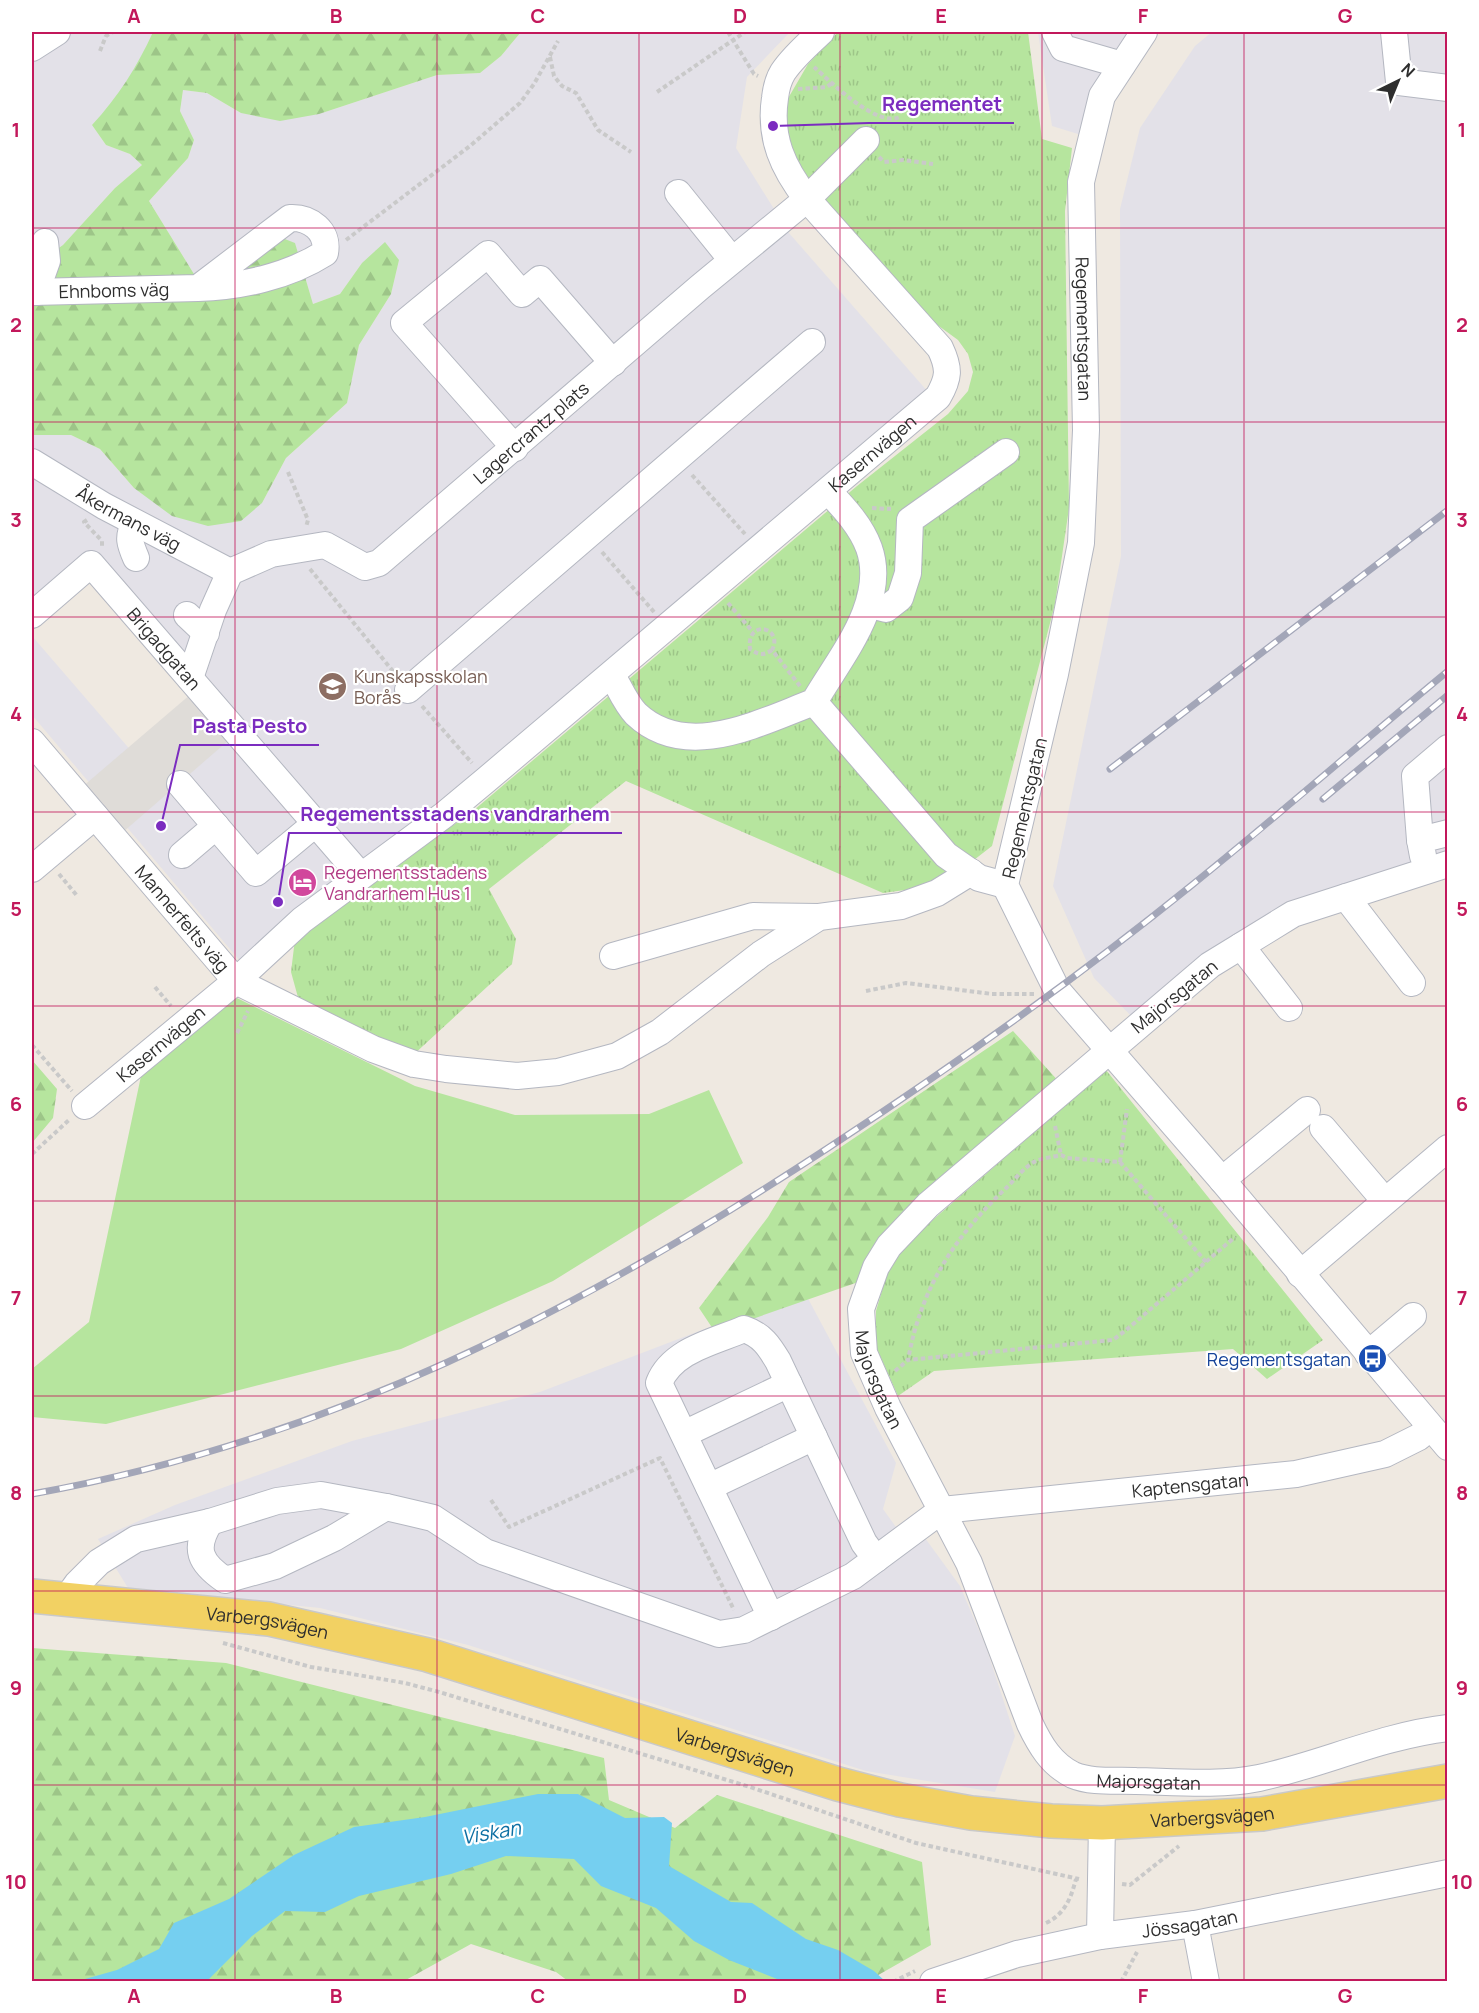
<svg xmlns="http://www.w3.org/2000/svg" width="1479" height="2013" viewBox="0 0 1479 2013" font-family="Manrope,sans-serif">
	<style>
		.industrial { fill: #e3e1e8 }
		.grass { fill: url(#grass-tufts) }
		.forest { fill: url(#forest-firs) }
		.park { fill: #b6e59e }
		.plaza { fill: #dfdcd8 }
		.water { fill: #75cff0 }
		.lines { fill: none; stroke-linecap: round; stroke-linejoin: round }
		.minor-casing { stroke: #b4b7c1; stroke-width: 28 }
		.major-casing { stroke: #c9c9c9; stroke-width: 36 }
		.path { stroke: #c9c9c9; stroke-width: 4; stroke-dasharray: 4.5 3; stroke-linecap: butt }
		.minor { stroke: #fff; stroke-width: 26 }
		.major { stroke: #f2d163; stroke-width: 33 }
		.rail-casing { stroke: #a3a6b8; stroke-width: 7 }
		.rail { stroke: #fff; stroke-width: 4.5; stroke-dasharray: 14; stroke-linecap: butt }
		.grid { fill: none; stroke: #c2185b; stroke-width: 1.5; stroke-opacity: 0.55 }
		.labels { text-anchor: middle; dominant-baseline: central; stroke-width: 4.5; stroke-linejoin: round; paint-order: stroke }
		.street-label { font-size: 18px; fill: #2e2e2e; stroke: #fff }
		.education-label { font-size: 18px; fill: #785e54; stroke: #fff; text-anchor: start }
		.hotel-label { font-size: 18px; fill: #b23c85; stroke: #fff; text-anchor: start }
		.transit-label { font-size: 18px; fill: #164399; stroke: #fff; text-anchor: end }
		.water-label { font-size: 20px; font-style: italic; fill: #0d6fa3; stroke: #fff }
		.leader { fill: none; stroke: #7b2cbf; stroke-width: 2 }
		.callout-dot { fill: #7b2cbf; stroke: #fff; stroke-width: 2 }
		.callout-label { font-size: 20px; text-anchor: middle; font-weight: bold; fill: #7b2cbf; stroke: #fff; stroke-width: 4.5; stroke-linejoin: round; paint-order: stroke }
		.neatline { fill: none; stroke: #c2185b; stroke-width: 2 }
		.grid-label { font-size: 20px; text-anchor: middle; font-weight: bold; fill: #c2185b }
	</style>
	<defs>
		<pattern id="grass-tufts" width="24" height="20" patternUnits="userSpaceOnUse" patternTransform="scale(1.5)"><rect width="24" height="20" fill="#b6e59e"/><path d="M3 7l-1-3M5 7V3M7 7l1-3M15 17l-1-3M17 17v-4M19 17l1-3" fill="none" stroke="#9dc588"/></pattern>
		<pattern id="forest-firs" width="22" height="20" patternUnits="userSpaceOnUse" patternTransform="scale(1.5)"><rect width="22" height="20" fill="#b6e59e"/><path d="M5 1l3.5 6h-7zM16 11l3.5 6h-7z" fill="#9dc588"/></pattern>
	</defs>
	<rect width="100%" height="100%" fill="#efe9e1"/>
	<path class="industrial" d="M32 32H153L137 67 112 104 92 125 106 145 130 154 142 165 115 188 63 245 32 267Z
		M521 32H790L747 77 736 148 789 233 929 393 246 968 32 715V636L133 753 196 699 92 557 32 604V435H71L100 449 134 488 262 503 286 458 347 403 359 345 391 294 399 260 362 263 340 294 313 304 295 244 197 279 149 201 188 158 194 140 180 111 183 90 207 93 241 113 319 114 437 75 480 73 501 56Z
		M1038 32H1141L1093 132 1078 134 1052 126Z
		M1212 32H1447V854L1289 907 1135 1020 1094 978 1053 886 1121 556 1120 209 1140 128 1195 46Z
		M804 1291 896 1463 883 1509 911 1548 925 1538 960 1586 986 1647 1015 1736 995 1792 866 1771 468 1645 320 1608 128 1588 98 1539 175 1505 352 1441 540 1392Z"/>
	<path class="grass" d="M838 32H1028L1042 139 1072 148 1065 211 1069 508 1055 604 992 846 952 877 927 887 883 893 626 781 489 889 516 939 512 964 411 1057 299 1001 291 972 295 939 334 904 467 816 857 486 948 414 968 391 973 372 968 354 958 340 932 321 893 281 812 184 787 144 783 107 808 64Z
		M1106 1070 1323 1340 1267 1379 1233 1349 934 1371 898 1396 876 1347V1311L888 1270 913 1237Z"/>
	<path class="forest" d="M153 32H521L501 56 480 73 437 75 319 114 280 121 241 113 207 93 183 90 180 111 194 140 188 158 149 201 197 279 277 236 295 243 313 304 340 294 362 263 385 242 399 260 391 294 359 345 347 403 286 458 262 503 241 521 208 526 172 516 134 488 100 449 71 435H32V267L63 245 115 188 142 165 130 154 106 145 92 125C118 97 137 67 153 32Z
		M1013 1031 1061 1084 867 1279 715 1332 699 1308 768 1217 789 1182Z
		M32 1060 57 1089 53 1118 32 1143Z
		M32 1648 226 1663 604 1758 609 1800 675 1828 717 1795 922 1862 931 1945 866 1982 568 1981 556 1972 471 1944 404 1981H32Z"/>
	<path class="park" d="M235 997 415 1086 515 1115 649 1114 709 1090 743 1163 553 1281 401 1349 106 1424 32 1417V1369L89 1322 141 1076Z"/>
	<path class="plaza" d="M198 688 237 733 115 839 81 788Z"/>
	<path class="water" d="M538 1794H578L625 1818 664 1817 672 1823 669 1866 731 1902 752 1903 806 1939 838 1950 874 1971 885 1981H782L729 1960 694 1941 656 1908 601 1886 574 1859 506 1856 451 1874 359 1896 325 1912 285 1911 252 1936 207 1981H78L117 1970 159 1949 174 1923 229 1899 294 1855 354 1827 425 1817Z"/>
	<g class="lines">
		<defs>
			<g id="minor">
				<path d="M1055 32 1063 48 1122 65"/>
				<path id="s1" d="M1144 32 1102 96 1081 182 1086 430 1081 543 1055 674 1005 885 1057 990 1222 1180 1448 1447"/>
				<path d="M1394 32 1399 82 1448 88"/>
				<path d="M32 48 57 32"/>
				<path d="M678 193 732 260"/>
				<path id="s2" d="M32 292 198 288C241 287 289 276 325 253 329 231 310 217 290 218L198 288"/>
				<path d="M36 292 47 261 45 242"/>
				<path d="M515 448 404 323 488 254 522 294 540 279 613 363"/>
				<path id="s3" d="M32 462 104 506 230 572"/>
				<path d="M135 523C127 537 130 544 136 558"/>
				<path id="s4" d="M230 572 271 554 325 545 365 567 379 563 700 287 807 199 866 140"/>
				<path d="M870 605 886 609 900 598 908 573 910 520 1006 452"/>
				<path id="s5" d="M32 615 91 564 361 876"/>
				<path d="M187 615 206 633"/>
				<path d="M612 675C619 687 626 704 636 714 687 762 760 722 814 702 840 657 888 602 869 548 861 526 844 508 829 492"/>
				<path d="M190 678 213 610 230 572"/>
				<path d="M408 690 812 342"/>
				<path d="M814 702 946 855 979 878 1005 885"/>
				<path id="s6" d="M32 742 236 981 373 1049 414 1064 446 1069 517 1076 558 1072 617 1056 660 1032 761 954 819 917 901 906 937 893 971 872"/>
				<path d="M180 784 256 873 315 824"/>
				<path d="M1420 840 1415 776 1448 748"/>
				<path d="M182 855 216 826"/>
				<path d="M1423 856 1420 840 1448 833"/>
				<path id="s7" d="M1448 864 1293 914 1210 965 928 1205 889 1246 876 1267 861 1309 864 1353 888 1408 969 1563 1030 1724C1040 1745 1051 1764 1073 1775 1092 1783 1116 1780 1136 1781 1176 1782 1220 1786 1259 1778 1323 1764 1381 1736 1448 1728"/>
				<path d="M32 869 95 816"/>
				<path d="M1346 897 1412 983"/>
				<path d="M1241 946 1289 1008"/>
				<path d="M613 956 753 916 819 917"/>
				<path id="s8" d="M85 1106 236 981 302 920 444 815 486 780 938 397C949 378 950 369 940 348L807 199C783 168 769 138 775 98 776 89 778 80 783 72 793 57 808 44 821 32"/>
				<path d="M1323 1128 1385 1201"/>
				<path d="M1222 1180 1307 1110"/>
				<path d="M1300 1274 1448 1148"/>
				<path d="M1368 1354 1413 1316"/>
				<path d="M684 1434 789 1384"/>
				<path d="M709 1487 814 1437"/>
				<path id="s9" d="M210 1522C193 1549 200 1563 225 1580L275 1566 334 1538 386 1507 433 1518 485 1552 719 1634 744 1630 853 1576 942 1510 1296 1474 1385 1454 1419 1437 1430 1427"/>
				<path d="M67 1598 77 1584 99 1562 136 1539 210 1522 277 1501 321 1495 386 1507"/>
				<path d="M771 1617 659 1383C672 1350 714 1342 744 1329 762 1335 769 1346 778 1361L864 1543 876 1559"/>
				<path d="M1195 1924 1206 1982"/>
				<path d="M1100 1936 1102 1823"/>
				<path id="s10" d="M933 1982 1017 1954 1100 1936 1195 1924 1448 1873"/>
			</g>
			<g id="major">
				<path id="s11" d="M32 1596 269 1619 428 1655 838 1784 900 1800 971 1813 1051 1821 1102 1823 1262 1814 1448 1781"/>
			</g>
		</defs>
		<use href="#minor" class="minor-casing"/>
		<use href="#major" class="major-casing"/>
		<path class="path" d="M131 32H150
			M728 32 754 74 758 76
			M100 51 106 36 113 32
			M550 57 554 76 562 86 576 93 598 130 631 152
			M814 67C831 82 877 128 900 117
			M798 89 827 87 832 83
			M657 92 745 32
			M879 157 884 162 903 160 933 164
			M346 240 470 146 520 103 534 84 558 41
			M288 472 308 520 306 527
			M692 475 745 534
			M872 508 891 509
			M87 520 84 522 102 541V546
			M602 552 654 612
			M310 569 396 675
			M728 603 753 632
			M772 650C763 656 759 655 750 649 746 618 784 627 772 650L800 686
			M422 706 472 763
			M59 874 78 897
			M155 987 171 1006
			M866 991 906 983 992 994H1035
			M237 1033 248 1011
			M32 1045 72 1091
			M1055 1126 1061 1155
			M32 1154 69 1120
			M1120 1162 1127 1109
			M1206 1262 1120 1162 1067 1158 1061 1155C1053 1157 1041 1158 1034 1162 1023 1168 1013 1182 1004 1190 952 1240 921 1289 908 1360L1113 1340 1125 1331 1235 1237
			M895 1371 908 1360
			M491 1500 509 1527 660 1458 734 1610
			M223 1643 311 1667 405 1683 439 1692 750 1787 916 1843 1079 1879
			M1122 1884 1130 1885 1179 1846
			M1046 1923C1065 1914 1071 1898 1076 1879
			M893 1982 915 1971
			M1121 1982 1137 1952"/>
		<use href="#minor" class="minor"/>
		<use href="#major" class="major"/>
		<defs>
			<path id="rail" d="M1110 769 1448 510
				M1323 799 1448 695
				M32 1494C327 1441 579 1311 828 1148 953 1066 1076 979 1192 885 1279 815 1362 742 1448 671"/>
		</defs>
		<use href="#rail" class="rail-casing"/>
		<use href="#rail" class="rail"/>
	</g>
	<path class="grid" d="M235 32V1982M437 32V1982M639 32V1982M840 32V1982M1042 32V1982M1244 32V1982M32 228H1448M32 422H1448M32 617H1448M32 812H1448M32 1006H1448M32 1201H1448M32 1396H1448M32 1591H1448M32 1785H1448"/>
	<defs>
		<symbol id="school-disc" viewBox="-11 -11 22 22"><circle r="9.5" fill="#8d6e63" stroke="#fff"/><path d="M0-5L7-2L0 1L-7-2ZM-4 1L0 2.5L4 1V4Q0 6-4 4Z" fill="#fff"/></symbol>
		<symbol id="hotel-disc" viewBox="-11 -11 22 22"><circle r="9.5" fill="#d1479c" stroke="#fff"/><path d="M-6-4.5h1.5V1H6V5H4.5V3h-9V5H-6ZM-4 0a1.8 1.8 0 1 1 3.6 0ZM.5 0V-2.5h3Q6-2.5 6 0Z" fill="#fff"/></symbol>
		<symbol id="bus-disc" viewBox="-11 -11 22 22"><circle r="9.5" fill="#1a4fb4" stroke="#fff"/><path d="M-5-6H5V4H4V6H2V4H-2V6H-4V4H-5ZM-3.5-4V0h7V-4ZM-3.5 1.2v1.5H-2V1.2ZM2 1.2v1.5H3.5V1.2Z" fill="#fff"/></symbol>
	</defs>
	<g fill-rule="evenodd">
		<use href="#school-disc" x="316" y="670" width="33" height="33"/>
		<use href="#hotel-disc" x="286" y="866" width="33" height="33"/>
		<use href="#bus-disc" x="1356" y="1342" width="33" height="33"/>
	</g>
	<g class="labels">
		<g class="street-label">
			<text stroke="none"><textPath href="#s2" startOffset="82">Ehnboms väg</textPath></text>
			<text stroke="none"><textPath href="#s1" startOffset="312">Regementsgatan</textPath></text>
			<text stroke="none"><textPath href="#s4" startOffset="360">Lagercrantz plats</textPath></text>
			<text stroke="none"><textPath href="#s8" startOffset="1023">Kasernvägen</textPath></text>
			<text stroke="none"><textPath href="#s3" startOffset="112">Åkermans väg</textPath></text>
			<text stroke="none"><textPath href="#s5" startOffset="190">Brigadgatan</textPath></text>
			<text transform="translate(1024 808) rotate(-77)">Regementsgatan</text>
			<text stroke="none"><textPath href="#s6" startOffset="232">Mannerfelts väg</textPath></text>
			<text transform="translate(1174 996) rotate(-39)">Majorsgatan</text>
			<text stroke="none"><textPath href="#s8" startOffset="98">Kasernvägen</textPath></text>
			<text stroke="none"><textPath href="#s7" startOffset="830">Majorsgatan</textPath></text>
			<text stroke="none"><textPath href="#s9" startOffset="1113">Kaptensgatan</textPath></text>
			<text stroke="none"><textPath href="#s11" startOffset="237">Varbergsvägen</textPath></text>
			<text stroke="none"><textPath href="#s11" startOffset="723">Varbergsvägen</textPath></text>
			<text stroke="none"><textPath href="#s7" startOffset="1352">Majorsgatan</textPath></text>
			<text stroke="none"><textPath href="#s11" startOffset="1209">Varbergsvägen</textPath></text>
			<text stroke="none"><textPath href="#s10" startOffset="264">Jössagatan</textPath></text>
		</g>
		<g class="education-label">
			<text x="354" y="676">Kunskapsskolan<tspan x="354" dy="21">Borås</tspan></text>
		</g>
		<g class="hotel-label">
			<text x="324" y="872">Regementsstadens<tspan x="324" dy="21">Vandrarhem Hus 1</tspan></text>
		</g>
		<g class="transit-label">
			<text x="1351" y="1359">Regementsgatan</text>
		</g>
		<g class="water-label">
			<text transform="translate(491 1832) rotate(-10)">Viskan</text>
		</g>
	</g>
	<path class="leader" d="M773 126L869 123H1014M161 826L180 745H319M278 902L289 833H622"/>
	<g class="callout-dot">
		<circle cx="773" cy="126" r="6"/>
		<circle cx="161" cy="826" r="6"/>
		<circle cx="278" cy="902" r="6"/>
	</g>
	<g class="callout-label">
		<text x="942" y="111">Regementet</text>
		<text x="250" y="733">Pasta Pesto</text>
		<text x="455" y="821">Regementsstadens vandrarhem</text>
	</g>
	<rect width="1479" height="2013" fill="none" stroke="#ffffff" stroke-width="66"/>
	<g transform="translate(1398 81) rotate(43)" stroke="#ffffff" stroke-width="4.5" paint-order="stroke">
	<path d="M0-4.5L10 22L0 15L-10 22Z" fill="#2e2e2e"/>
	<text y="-9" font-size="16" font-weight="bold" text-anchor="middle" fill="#2e2e2e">N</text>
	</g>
	<rect x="33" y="33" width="1413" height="1947" class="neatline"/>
	<g class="grid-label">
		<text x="134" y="23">A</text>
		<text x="336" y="23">B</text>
		<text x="538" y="23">C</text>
		<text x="740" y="23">D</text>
		<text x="941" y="23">E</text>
		<text x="1143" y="23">F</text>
		<text x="1345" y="23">G</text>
		<text x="16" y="137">1</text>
		<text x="1462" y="137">1</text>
		<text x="16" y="332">2</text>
		<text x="1462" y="332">2</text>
		<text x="16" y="527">3</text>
		<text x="1462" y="527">3</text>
		<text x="16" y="721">4</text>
		<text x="1462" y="721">4</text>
		<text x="16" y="916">5</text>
		<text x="1462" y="916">5</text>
		<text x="16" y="1111">6</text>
		<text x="1462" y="1111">6</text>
		<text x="16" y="1305">7</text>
		<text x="1462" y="1305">7</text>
		<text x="16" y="1500">8</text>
		<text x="1462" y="1500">8</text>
		<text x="16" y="1695">9</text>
		<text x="1462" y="1695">9</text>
		<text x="16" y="1889">10</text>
		<text x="1462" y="1889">10</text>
		<text x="134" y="2003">A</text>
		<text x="336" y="2003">B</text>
		<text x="538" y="2003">C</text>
		<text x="740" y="2003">D</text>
		<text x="941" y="2003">E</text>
		<text x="1143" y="2003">F</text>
		<text x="1345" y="2003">G</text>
	</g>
</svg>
